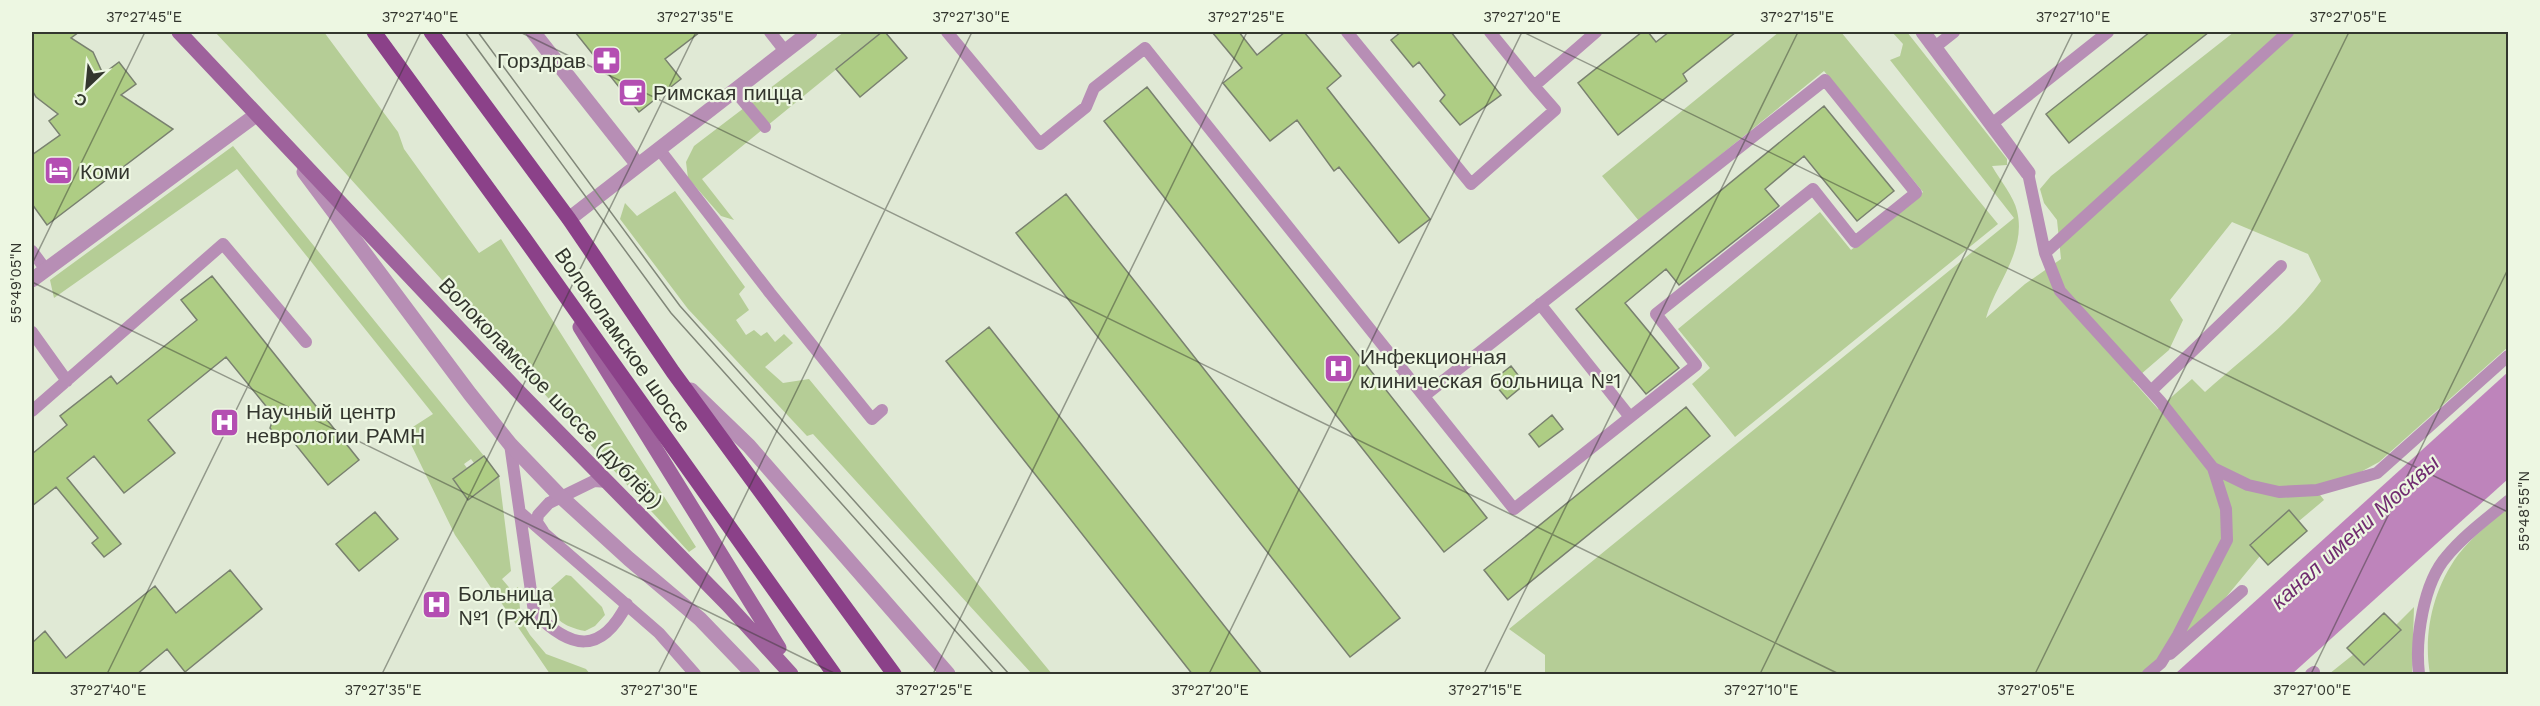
<svg xmlns="http://www.w3.org/2000/svg" width="2540" height="706" viewBox="0 0 2540 706" font-family="'Work Sans',sans-serif">
	<style>
		.green { fill: #b5cd96; fill-rule: evenodd }
		.water { fill: #be84bb }
		.building { fill: #aecd84; stroke: #79816f; stroke-width: 1.5 }
		.lines { fill: none; stroke-linecap: round; stroke-linejoin: round }
		.lane { stroke: #b78eb5; stroke-width: 12 }
		.street { stroke: #b78eb5; stroke-width: 15 }
		.secondary { stroke: #9e629c; stroke-width: 15 }
		.primary { stroke: #8b4189; stroke-width: 15 }
		.tram { stroke: #818779; stroke-width: 1.5 }
		.ticks { fill: none; stroke: #33362e; stroke-width: 1.5; stroke-opacity: 0.45 }
		.labels { text-anchor: middle; dominant-baseline: central; stroke-width: 4.5; stroke-linejoin: round; paint-order: stroke }
		.poi-label { font-size: 21px; fill: #33362e; stroke: #edf7e2; text-anchor: start }
		.street-label { font-size: 21px; fill: #33362e; stroke: #edf7e2 }
		.water-label { font-size: 22px; font-style: italic; fill: #712c70; stroke: #edf7e2 }
		.neatline { fill: none; stroke: #33362e; stroke-width: 2 }
		.ticks-label { font-size: 15px; text-anchor: middle; fill: #33362e }
	</style>
	<rect width="100%" height="100%" fill="#e0e9d5"/>
	<path class="green" d="M215 32H324L398 132 404 149 479 253 501 239 696 547 689 552C529 380 376 203 215 32Z
		M844 32H882L702 179 734 220 721 216 688 178 686 162 694 146Z
		M1779 32H1841L1998 224 1735 437 1692 384 1710 368 1678 329 1820 212 1851 250 1923 192 1824 71 1639 221 1602 176Z
		M1892 32H1907L2007 159V165L1992 166C2000 180 2014 197 2017 211 2027 251 1995 284 1986 318L2025 284 2061 259 2057 220 2044 203 2040 189 2051 176 2234 32H2508V347L2379 462 2357 474 2313 486 2324 500 2299 521 2289 510 2250 544 2260 556 2222 602 2141 674H1545V655L1509 629 2014 218 1890 60 1900 56 1903 44ZM2232 222 2308 254 2321 281C2292 322 2243 358 2205 392L2192 379 2158 409 2133 381 2169 350 2183 320 2170 300Z
		M233 146 484 456 474 463 471 459 464 464 467 468 453 479 468 499 499 476 511 571 502 579 512 591 518 587 521 620 530 635 546 654 586 669 590 674H550L455 535 405 432 433 414 237 169 54 298 50 280Z
		M675 191 745 287 739 294 749 310 736 320 746 335 754 330 761 336 767 332 775 342 784 334 793 343 765 367 783 383 809 379 1052 674H1032L813 434 807 436 688 309 620 219 625 203 637 216Z
		M2508 507V674H2430C2423 634 2433 589 2458 555 2472 537 2491 522 2508 507Z
		M566 575 571 576 602 607 605 615 595 626 585 631C562 627 546 615 549 590Z
		M2414 607 2412 674H2329L2354 654 2365 665 2401 631 2396 625Z"/>
	<path class="water" d="M2508 372V479L2292 674H2175Z"/>
	<path class="building" d="M32 32H79L71 38 93 52 103 74 119 62 136 84 121 95 173 129 47 225 32 204V155L60 135 49 121 58 114 36 97 32 90Z
		M575 32H700L665 59 681 79 639 112Z
		M882 32H885L907 58 860 97 836 69Z
		M1212 32H1239L1257 55 1285 32H1304L1341 76 1327 88 1430 219 1399 243 1339 167 1334 171 1297 120 1270 141 1223 83 1242 68Z
		M1401 32H1451L1501 95 1460 125 1440 101 1445 95 1419 62 1413 67 1391 40Z
		M1642 32H1648L1656 42 1669 32H1736L1683 74 1687 81 1618 135 1578 83Z
		M2150 32H2209L2069 143 2046 114Z
		M1147 87 1487 518 1444 552 1104 121Z
		M1824 106 1894 191 1857 221 1804 156 1765 189 1779 206 1679 285 1666 269 1625 303 1679 368 1646 394 1576 309Z
		M1066 194 1400 618 1350 657 1016 233Z
		M212 276 359 460 328 485 288 435 277 437 270 428 274 416 226 357 148 420 175 453 124 493 94 456 67 478 121 544 104 557 92 543 98 538 56 487 32 506V454L67 425 60 416 111 376 117 384 197 320 181 300Z
		M989 327 1263 675H1193L946 361Z
		M1511 366 1525 384 1507 399 1492 381Z
		M1686 407 1710 436 1508 600 1484 570Z
		M1552 415 1563 429 1539 447 1529 434Z
		M484 456 499 476 468 500 453 479Z
		M2289 510 2307 531 2268 565 2250 545Z
		M375 512 398 539 359 571 336 544Z
		M230 570 262 609 185 672 167 649 136 675H32V643L45 631 66 658 155 586 176 613Z
		M2384 613 2401 630 2364 665 2347 648Z"/>
	<g class="lines">
		<path class="lane" d="M770 32 785 51
			M947 32 1040 144 1086 107 1094 88 1145 48 1514 509 1696 365 1656 314 1813 189 1855 242 1916 193 1825 80 1424 396
			M1347 32 1471 184 1555 110 1534 86
			M1490 32 1534 86 1596 32
			M1935 47 1954 32
			M734 90 765 127
			M1993 123 2108 32
			M659 149 770 293 872 419 882 410
			M2028 173 2045 253 2060 291 2160 401 2213 468 2226 509 2227 540 2178 635 2161 663 2148 674
			M32 251 46 270
			M2045 253 2288 32
			M1540 304 1630 417
			M32 332 67 381
			M2151 391 2281 266
			M32 411 223 244 306 342
			M510 444 534 612C571 650 601 655 627 604
			M2213 468 2248 485 2279 492 2317 490 2377 473 2508 356
			M521 513 659 633 695 674
			M543 531 537 522 538 515 549 503 594 481 608 482
			M2170 654 2242 591
			M2311 674 2314 672
			M2419 674C2415 640 2423 583 2447 556 2464 535 2488 518 2508 501"/>
		<path class="street" d="M533 32 638 165
			M1923 32 2028 173
			M304 172 470 394 510 444 560 496 629 559 700 619 753 674
			M569 219 810 32
			M32 280 256 115
			M691 390 749 446 948 674"/>
		<path class="secondary" d="M179 32 516 389 728 605 791 674
			M580 327 779 648"/>
		<path class="primary" d="M374 32 524 238 834 674
			M431 32 569 219 673 372 894 674"/>
		<path class="tram" d="M465 32 671 313 994 674
			M478 32 680 306 1009 674"/>
	</g>
	<path class="ticks" d="M520 32 1839 674M1523 32 2508 512M32 264 145 32M32 282 836 674M107 674 421 32M382 674 696 32M658 674 972 32M933 674 1247 32M1209 674 1522 32M1484 674 1798 32M1760 674 2073 32M2035 674 2349 32M2311 674 2508 269"/>
	<defs>
		<symbol id="pharmacy-square" viewBox="-11 -11 22 22"><rect x="-9" y="-9" width="18" height="18" rx="4" fill="#b44eb2" stroke="#edf7e2"/><path d="M-2-6h4v4h4v4h-4v4h-4v-4h-4v-4h4Z" fill="#fff"/></symbol>
		<symbol id="cafe-square" viewBox="-11 -11 22 22"><rect x="-9" y="-9" width="18" height="18" rx="4" fill="#b44eb2" stroke="#edf7e2"/><path d="M-5.5-4.5H6V0H3Q3 3.5 0 3.5H-2.5Q-5.5 3.5-5.5 0ZM3-3.2v2h1.7v-2ZM-6 4.5H4V6H-6Z" fill="#fff"/></symbol>
		<symbol id="hotel-square" viewBox="-11 -11 22 22"><rect x="-9" y="-9" width="18" height="18" rx="4" fill="#b44eb2" stroke="#edf7e2"/><path d="M-6-4.5h1.5V1H6V5H4.5V3h-9V5H-6ZM-4 0a1.8 1.8 0 1 1 3.6 0ZM.5 0V-2.5h3Q6-2.5 6 0Z" fill="#fff"/></symbol>
		<symbol id="hospital-square" viewBox="-11 -11 22 22"><rect x="-9" y="-9" width="18" height="18" rx="4" fill="#b44eb2" stroke="#edf7e2"/><path d="M-5-5h3v3.5h4V-5h3V5h-3V1.5h-4V5h-3Z" fill="#fff"/></symbol>
	</defs>
	<g fill-rule="evenodd">
		<use href="#pharmacy-square" x="590" y="44" width="33" height="33"/>
		<use href="#cafe-square" x="616" y="76" width="33" height="33"/>
		<use href="#hotel-square" x="42" y="154" width="33" height="33"/>
		<use href="#hospital-square" x="1322" y="352" width="33" height="33"/>
		<use href="#hospital-square" x="208" y="406" width="33" height="33"/>
		<use href="#hospital-square" x="420" y="588" width="33" height="33"/>
	</g>
	<g class="labels">
		<g class="poi-label">
			<text x="586" y="60" text-anchor="end">Горздрав</text>
			<text x="653" y="92">Римская пицца</text>
			<text x="80" y="171">Коми</text>
			<text x="1360" y="356">Инфекционная<tspan x="1360" dy="24">клиническая больница №1</tspan></text>
			<text x="246" y="411">Научный центр<tspan x="246" dy="24">неврологии РАМН</tspan></text>
			<text x="458" y="593">Больница<tspan x="458" dy="24">№1 (РЖД)</tspan></text>
		</g>
		<g class="street-label">
			<text transform="translate(623 340) rotate(55)">Волоколамское шоссе</text>
			<text transform="translate(551 393) rotate(46)">Волоколамское шоссе (дублёр)</text>
		</g>
		<g class="water-label">
			<text transform="translate(2355 532) rotate(-42)">канал имени Москвы</text>
		</g>
	</g>
	<rect width="2540" height="706" fill="none" stroke="#edf7e2" stroke-width="66"/>
	<g transform="translate(87 87) rotate(206)" stroke="#edf7e2" stroke-width="4.5" paint-order="stroke">
	<path d="M0-4.5L10 22L0 15L-10 22Z" fill="#33362e"/>
	<text y="-9" font-size="16" font-weight="bold" text-anchor="middle" fill="#33362e">С</text>
	</g>
	<rect x="33" y="33" width="2474" height="640" class="neatline"/>
	<g class="ticks-label">
		<text x="144" y="22">37°27'45"E</text>
		<text x="420" y="22">37°27'40"E</text>
		<text x="695" y="22">37°27'35"E</text>
		<text x="971" y="22">37°27'30"E</text>
		<text x="1246" y="22">37°27'25"E</text>
		<text x="1522" y="22">37°27'20"E</text>
		<text x="1797" y="22">37°27'15"E</text>
		<text x="2073" y="22">37°27'10"E</text>
		<text x="2348" y="22">37°27'05"E</text>
		<text transform="translate(16 283) rotate(-90)" y="5">55°49'05"N</text>
		<text transform="translate(2524 511) rotate(-90)" y="5">55°48'55"N</text>
		<text x="108" y="695">37°27'40"E</text>
		<text x="383" y="695">37°27'35"E</text>
		<text x="659" y="695">37°27'30"E</text>
		<text x="934" y="695">37°27'25"E</text>
		<text x="1210" y="695">37°27'20"E</text>
		<text x="1485" y="695">37°27'15"E</text>
		<text x="1761" y="695">37°27'10"E</text>
		<text x="2036" y="695">37°27'05"E</text>
		<text x="2312" y="695">37°27'00"E</text>
	</g>
</svg>
